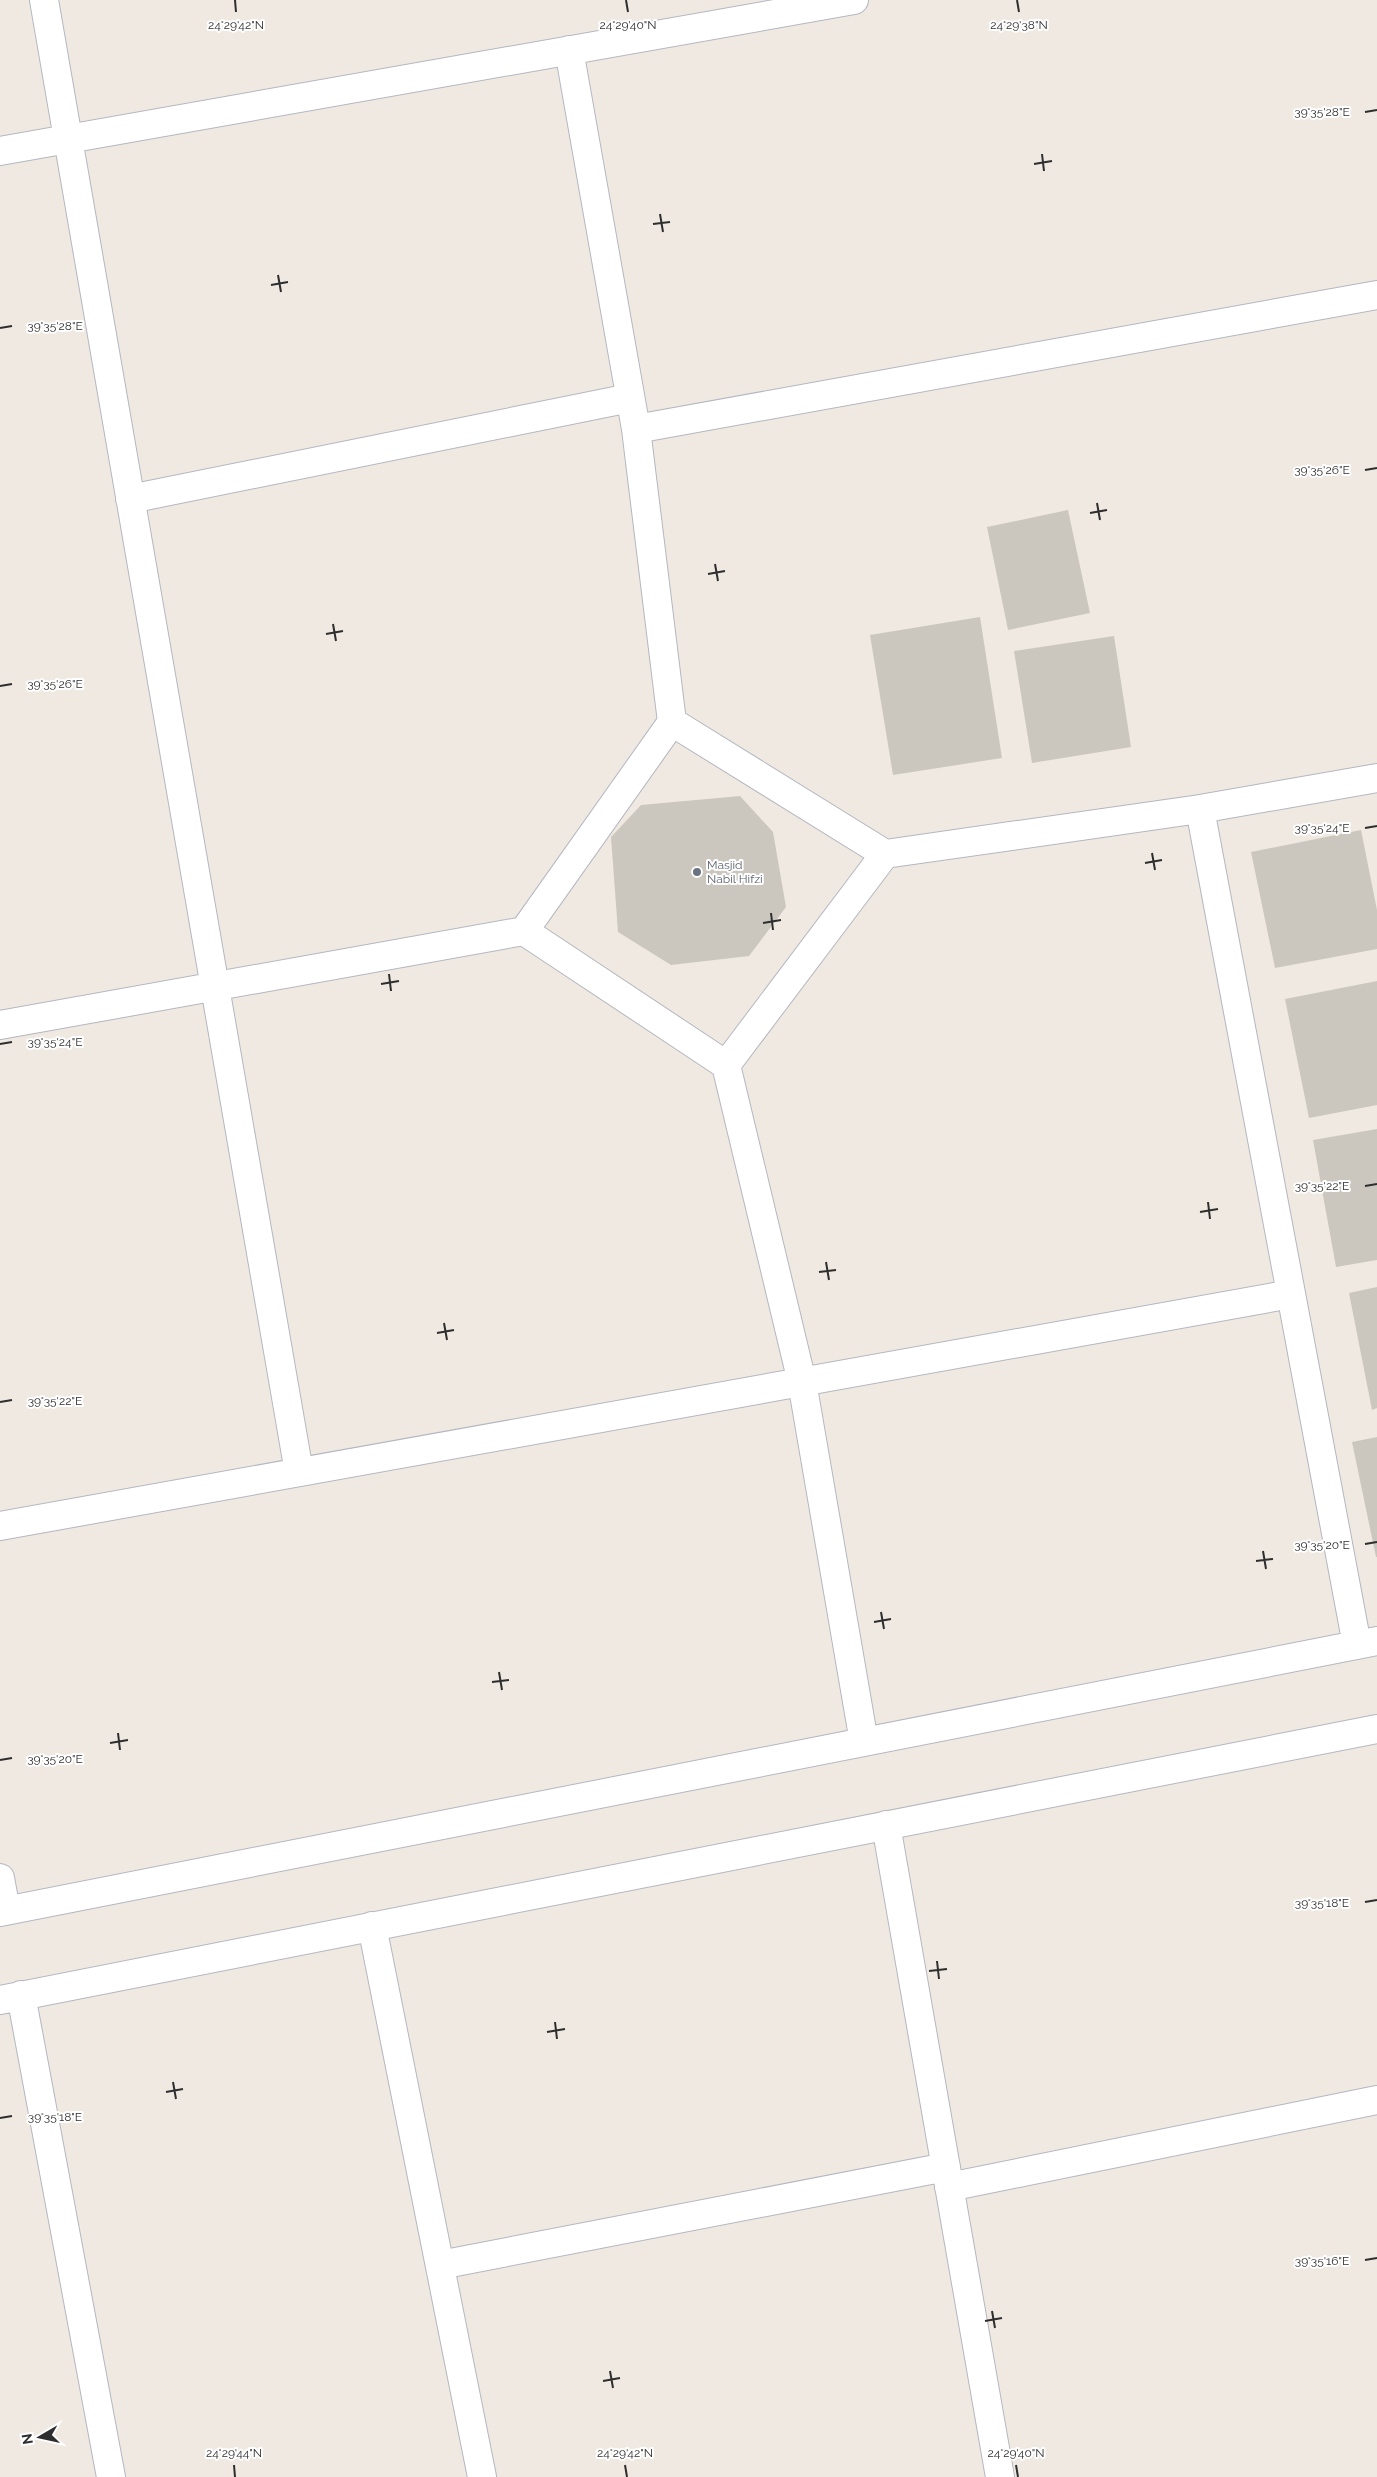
<svg xmlns="http://www.w3.org/2000/svg" width="1377" height="2477" viewBox="0 0 1377 2477" font-family="Raleway,sans-serif">
	<style>
		.building { fill: #cbc7bf }
		.lines { fill: none; stroke-linecap: round; stroke-linejoin: round }
		.minor-casing { stroke: #b4b7c1; stroke-width: 30 }
		.minor { stroke: #fff; stroke-width: 28 }
		.ticks { fill: none; stroke: #2e2e2e; stroke-width: 2 }
		.worship-dot { fill: #6b7280; stroke: #fff; stroke-width: 2 }
		.labels { text-anchor: middle; dominant-baseline: central; stroke-width: 4; stroke-linejoin: round; paint-order: stroke }
		.worship-label { font-size: 12px; fill: #5b616d; stroke: #fff; text-anchor: start }
		.ticks-label { font-size: 12px; text-anchor: middle; fill: #2e2e2e; stroke: #fff; stroke-width: 4; stroke-linejoin: round; paint-order: stroke }
	</style>
	<rect width="100%" height="100%" fill="#efe9e1"/>
	<path class="building" d="M1068 510 1090 613 1008 630 987 527Z
		M980 617 1002 758 893 775 870 635Z
		M1114 636 1131 747 1032 763 1014 651Z
		M740 796 773 832 786 907 749 956 671 965 618 932 611 837 641 805Z
		M1361 830 1377 910V949L1275 968 1251 852Z
		M1377 981V1105L1309 1118 1285 999Z
		M1377 1129V1260L1336 1267 1313 1140Z
		M1377 1287V1408L1372 1410 1349 1293Z
		M1377 1437V1557H1376L1352 1442Z"/>
	<g class="lines">
		<defs>
			<path id="minor" d="M44 0 299 1472
				M569 50 636 429 672 722
				M0 151 854 0
				M636 429 1377 295
				M130 499 630 398
				M1200 809 1357 1645
				M885 854 1200 809 1377 778
				M0 1025 524 931 726 1065 885 854 672 722 524 931
				M726 1065 802 1382 864 1742
				M0 1526 1291 1294
				M886 1825 1000 2477
				M0 1878 6 1911
				M0 1912 1377 1641
				M372 1926 482 2477
				M21 1995 111 2477
				M0 2000 1377 1729
				M949 2187 1377 2100
				M440 2265 946 2167"/>
		</defs>
		<use href="#minor" class="minor-casing"/>
		<use href="#minor" class="minor"/>
	</g>
	<path class="ticks" d="M235 0 236 12M626 0 628 12M1017 0 1019 12M1365 112 1377 110M1042 154 1044 171M1034 164 1052 161M660 214 663 232M653 224 670 222M278 275 281 292M271 285 288 282M0 328 12 326M1365 470 1377 468M1097 503 1100 520M1090 513 1107 510M715 564 718 581M708 574 725 571M333 624 336 641M326 634 343 631M0 686 12 684M1365 828 1377 826M1152 853 1155 870M1145 863 1162 860M771 913 773 930M763 923 781 920M389 974 391 991M381 984 399 981M0 1044 12 1042M1365 1186 1377 1184M1208 1202 1210 1219M1200 1212 1218 1209M826 1262 829 1280M819 1272 836 1270M444 1323 447 1340M437 1333 454 1330M0 1402 12 1400M1365 1544 1377 1542M1263 1551 1266 1569M1256 1561 1273 1559M881 1612 884 1629M874 1622 891 1619M499 1672 502 1690M492 1682 509 1680M118 1733 120 1750M110 1743 128 1740M0 1760 12 1758M1365 1902 1377 1900M937 1961 939 1979M929 1971 947 1969M555 2022 557 2039M547 2032 565 2029M173 2082 176 2099M166 2092 183 2089M0 2118 12 2116M1365 2260 1377 2258M992 2311 995 2328M985 2321 1002 2318M610 2371 613 2388M603 2381 620 2378M234 2465 235 2477M625 2465 627 2477M1016 2465 1018 2477"/>
	<circle class="worship-dot" cx="697" cy="872" r="5"/>
	<g class="labels">
		<g class="worship-label">
			<text x="707" y="865">Masjid<tspan x="707" dy="14">Nabil Hifzi</tspan></text>
		</g>
	</g>
	<g class="ticks-label">
		<text x="236" y="29">24°29'42"N</text>
		<text x="628" y="29">24°29'40"N</text>
		<text x="1019" y="29">24°29'38"N</text>
		<text x="1322" y="116">39°35'28"E</text>
		<text x="55" y="330">39°35'28"E</text>
		<text x="1322" y="474">39°35'26"E</text>
		<text x="55" y="688">39°35'26"E</text>
		<text x="1322" y="832">39°35'24"E</text>
		<text x="55" y="1046">39°35'24"E</text>
		<text x="1322" y="1190">39°35'22"E</text>
		<text x="55" y="1405">39°35'22"E</text>
		<text x="1322" y="1549">39°35'20"E</text>
		<text x="55" y="1763">39°35'20"E</text>
		<text x="1322" y="1907">39°35'18"E</text>
		<text x="55" y="2121">39°35'18"E</text>
		<text x="1322" y="2265">39°35'16"E</text>
		<text x="234" y="2457">24°29'44"N</text>
		<text x="625" y="2457">24°29'42"N</text>
		<text x="1016" y="2457">24°29'40"N</text>
	</g>
	<g transform="translate(40 2437) rotate(261)" stroke="#ffffff" stroke-width="4" paint-order="stroke">
	<path d="M0-4L9 19L0 12L-9 19Z" fill="#2e2e2e"/>
	<text y="-8" font-size="14" font-weight="bold" text-anchor="middle" fill="#2e2e2e">N</text>
	</g>
</svg>
